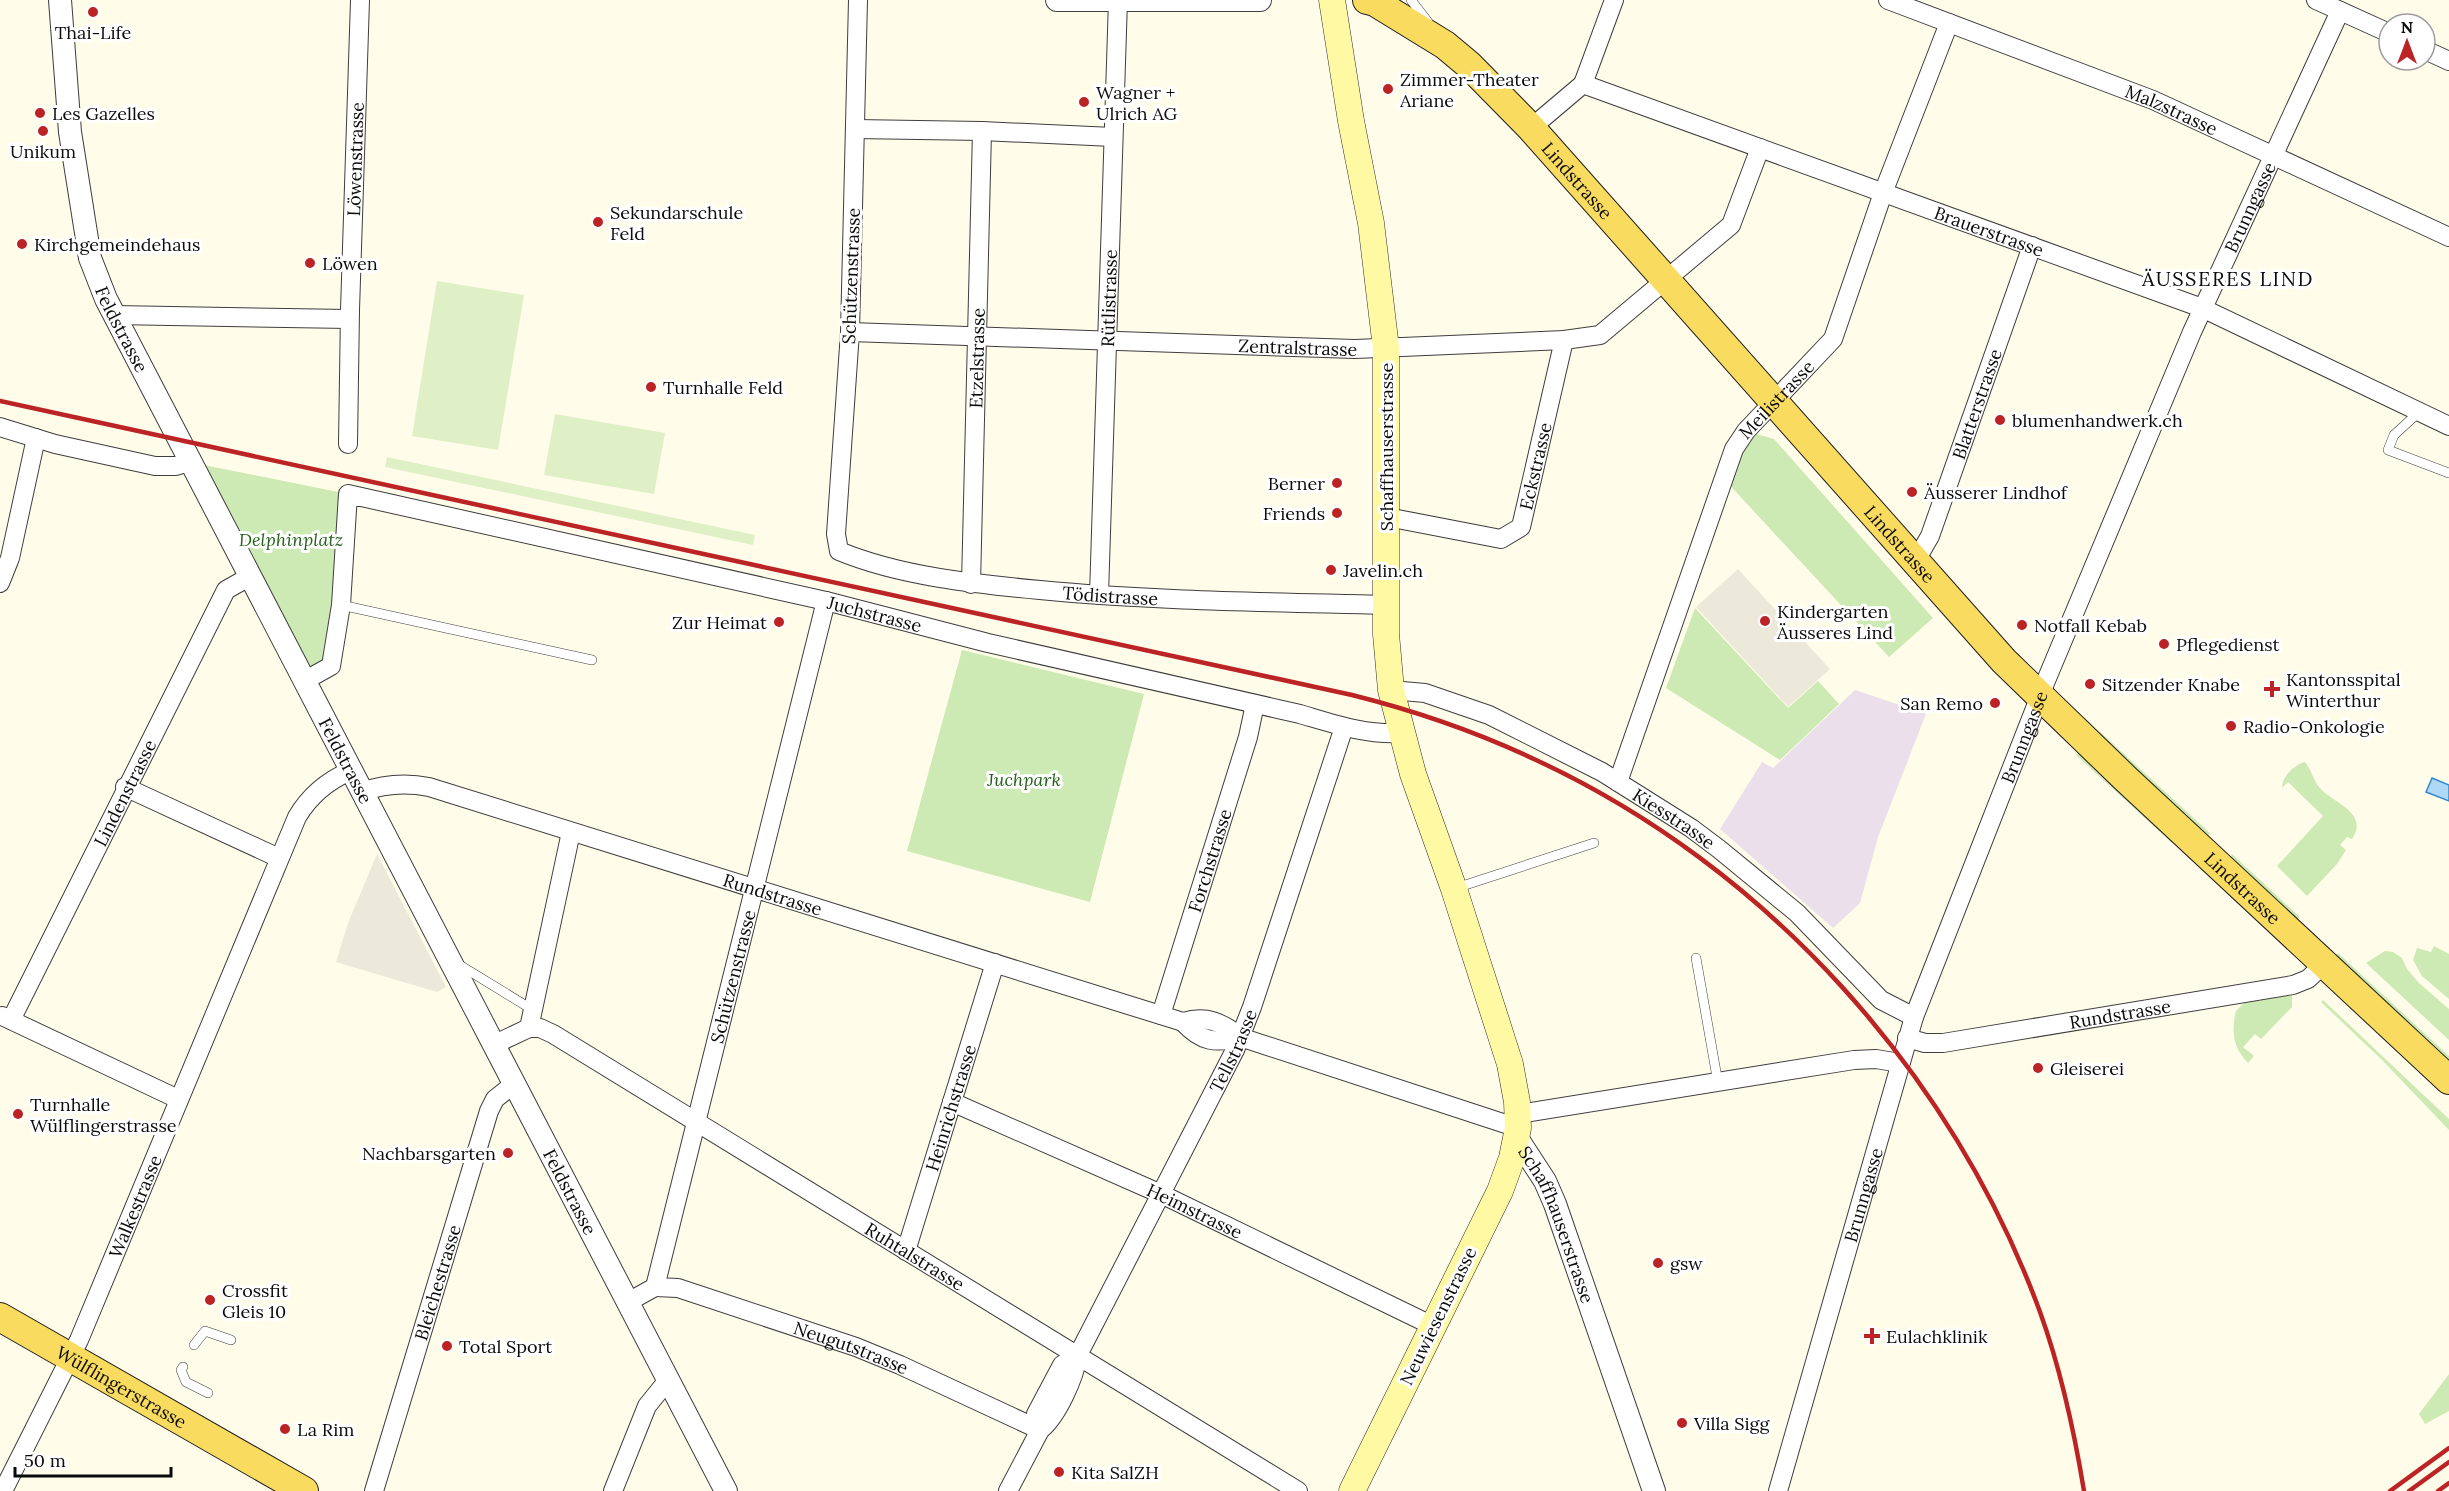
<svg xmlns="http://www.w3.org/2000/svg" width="2449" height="1491" viewBox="0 0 2449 1491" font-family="Lora,serif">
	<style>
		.industrial { fill: #eadfea }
		.green { fill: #cde9b4 }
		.pitch { fill: #dff0c6 }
		.plaza { fill: #ede9da }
		.water { fill: #aed8f6; stroke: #3589cd; stroke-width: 1.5 }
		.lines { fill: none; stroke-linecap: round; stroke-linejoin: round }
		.service-casing { stroke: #3e3e3e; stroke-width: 10 }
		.minor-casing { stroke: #3e3e3e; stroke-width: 20 }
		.tertiary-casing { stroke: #3e3e3e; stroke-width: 24 }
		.secondary-casing { stroke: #2d2d2d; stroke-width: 27 }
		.primary-casing { stroke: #1c1c1c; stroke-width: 30 }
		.service { stroke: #fff; stroke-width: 9 }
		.minor { stroke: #fff; stroke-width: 18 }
		.tertiary { stroke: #fff; stroke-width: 22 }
		.secondary { stroke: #fff9a4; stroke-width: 26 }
		.primary { stroke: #f9db5f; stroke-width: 28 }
		.rail { stroke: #bb2324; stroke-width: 4.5 }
		.poi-dot { fill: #bb2324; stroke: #fff; stroke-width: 2 }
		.labels { text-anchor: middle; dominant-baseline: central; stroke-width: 6; stroke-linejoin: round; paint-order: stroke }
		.poi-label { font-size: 18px; fill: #0b0b0b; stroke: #fff; text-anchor: start }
		.street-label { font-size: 18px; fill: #0b0b0b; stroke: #fff }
		.park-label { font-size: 18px; font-style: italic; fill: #27621c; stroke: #fff }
		.neighbourhood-label { font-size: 20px; letter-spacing: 1.5px; fill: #0b0b0b; stroke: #fff }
	</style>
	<rect width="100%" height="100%" fill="#fffce9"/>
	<path class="industrial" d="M1855 690 1926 714 1878 837 1860 903 1833 928 1720 829 1762 762 1773 768Z"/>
	<path class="green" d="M1746 431 1774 439 1933 618 1889 657 1724 479Z
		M189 462 348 494 331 666 304 681Z
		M1695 608 1788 708 1818 681 1839 704 1780 760 1666 688Z
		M962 650 1144 694 1090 902 907 851Z
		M2082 717 2085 718 2211 834 2206 836 2163 797Z
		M2080 751 2174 839 2171 842 2076 755Z
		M2305 762C2311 769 2313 779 2319 787 2332 803 2370 812 2352 839L2347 837 2340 845 2346 850 2337 864 2307 896 2277 866 2323 816 2288 782 2282 788C2282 776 2294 765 2305 762Z
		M2232 854 2300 917 2296 921 2230 859Z
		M2434 946 2449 954V999L2422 976 2413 960 2417 948 2431 952Z
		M2385 951 2393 952 2402 958 2407 969 2419 983 2449 1009V1040L2366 963Z
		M2338 953 2449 1056V1064L2335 957Z
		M2292 995V1007L2261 1039 2255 1034 2243 1047 2254 1056 2248 1063C2233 1048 2231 1031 2236 1011L2244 1003Z
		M2323 1000 2449 1119V1130L2382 1060 2321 1002Z
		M2449 1374V1411L2425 1424 2419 1414Z"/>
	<path class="pitch" d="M437 281 524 295 498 450 412 436Z
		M555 414 665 433 654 494 544 475Z
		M387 457 755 535 753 545 385 467Z"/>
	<path class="plaza" d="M1738 569 1830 669 1788 707 1696 607Z
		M377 854 446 987 437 992 336 962 348 923Z"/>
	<path class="water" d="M2432 778 2449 785V801L2426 792Z"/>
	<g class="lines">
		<defs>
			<path id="service" d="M1411 0 1428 22
				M2419 412 2394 435 2388 450 2449 473
				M341 605 592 660
				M1456 888 1594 843
				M1696 958 1718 1083
				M458 964 533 1010
				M194 1345 205 1331 231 1340
				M183 1367 181 1370 186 1382 208 1393"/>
			<g id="minor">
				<path id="s1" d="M858 0 850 332 836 534 839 551C899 576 975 584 1040 590 1154 601 1270 602 1385 605"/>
				<path id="s2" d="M1888 0 2153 100 2449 237"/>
				<path d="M2316 0 2389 33"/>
				<path d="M2425 50 2449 61"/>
				<path d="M1583 84 1614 0"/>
				<path id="s3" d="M1531 128 1583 84 2202 308 2449 426"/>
				<path d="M855 129 982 131 1113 137"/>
				<path d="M114 315 349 319"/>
				<path id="s4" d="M850 332 1355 349 1564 340 1600 335 1731 225 1760 148"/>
				<path d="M0 427 55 444 155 466H176L189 462"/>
				<path id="s5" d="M348 444 350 310 360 0"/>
				<path id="s6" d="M1387 517 1501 539 1521 527 1564 340"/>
				<path id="s7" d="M1915 562 1930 536 2032 246"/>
				<path d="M0 583 10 558 36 438"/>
				<path id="s8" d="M971 584 982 131"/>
				<path id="s9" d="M1099 595 1118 0"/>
				<path id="s10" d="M304 681 331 666 341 605 348 494 826 601 988 643 1300 714C1334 724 1365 735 1401 733"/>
				<path id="s11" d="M1391 690 1425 693 1489 715 1602 772 1691 828 1719 849 1797 913 1881 1000 1914 1017"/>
				<path id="s12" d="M1618 782 1734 449 1746 431 1833 339 1883 193 1949 23"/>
				<path d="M125 787 279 858"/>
				<path id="s13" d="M361 792C384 784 405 782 429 787L1183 1022C1206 1015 1222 1022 1240 1037L1518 1128"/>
				<path id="s14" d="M1161 1015 1248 737 1255 704"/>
				<path d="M2 1016 178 1099"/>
				<path id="s15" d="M11 1020 226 590 249 577"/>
				<path d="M1183 1022C1201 1042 1216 1044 1240 1037"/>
				<path id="s16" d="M529 1028H540L553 1034 1298 1491"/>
				<path id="s17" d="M1907 1038 1925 1043H1943L2293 985 2308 979 2325 963"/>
				<path d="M493 1045 529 1028 571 832"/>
				<path id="s18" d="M952 1102 1161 1194 1433 1326"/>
				<path d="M1518 1114 1854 1060 1876 1059 1900 1063"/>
				<path id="s19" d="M906 1251 995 963"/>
				<path id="s20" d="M655 1287 678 1288 856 1347 900 1365 1040 1430"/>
				<path id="s21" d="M628 1302 655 1287 826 601"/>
				<path d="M1040 1430 1035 1421 1036 1414 1062 1365 1078 1355"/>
				<path id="s22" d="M3 1491 79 1340 297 817C310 795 327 781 350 771"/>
				<path id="s23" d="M374 1491 489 1111 495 1099 514 1084"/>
				<path d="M613 1491 647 1406 668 1380"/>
				<path id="s24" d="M1008 1491 1040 1430C1057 1417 1075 1377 1078 1355L1235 1050 1252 1007 1344 727"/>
				<path id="s25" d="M1778 1491 1914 1017 2045 683 2192 332 2340 11"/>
			</g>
			<g id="tertiary">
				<path id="s26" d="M60 0 70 132 90 258 106 299 726 1491"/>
				<path d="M1057 0H1260"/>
				<path id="s27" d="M1517 1138 1545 1181 1555 1204 1654 1491"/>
			</g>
			<path id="secondary" d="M1332 0 1351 121 1371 223 1386 348V634L1391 690 1413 774 1454 889 1510 1064 1517 1102 1518 1128 1512 1158 1500 1191 1352 1491"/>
			<g id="primary">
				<path id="s28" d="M1367 0 1375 2 1445 45 1469 65 1531 128 2004 661 2126 779 2449 1080"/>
				<path id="s29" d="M0 1317 304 1491"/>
			</g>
		</defs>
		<use href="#service" class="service-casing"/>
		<use href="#minor" class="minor-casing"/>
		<use href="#tertiary" class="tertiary-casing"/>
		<use href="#secondary" class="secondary-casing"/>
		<use href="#primary" class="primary-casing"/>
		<use href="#service" class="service"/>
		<use href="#minor" class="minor"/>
		<use href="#tertiary" class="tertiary"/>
		<use href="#secondary" class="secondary"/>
		<use href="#primary" class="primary"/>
		<path class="rail" d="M0 401 1352 695C1416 711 1477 732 1536 760 1767 867 1953 1074 2040 1312 2061 1370 2074 1430 2084 1491
			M2390 1491 2449 1448
			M2409 1491 2449 1462
			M2438 1491 2449 1483"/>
	</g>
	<g class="poi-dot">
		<circle cx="93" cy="12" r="6"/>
		<circle cx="1388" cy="89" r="6"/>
		<circle cx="1084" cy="102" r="6"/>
		<circle cx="40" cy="113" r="6"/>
		<circle cx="43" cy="131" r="6"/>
		<circle cx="598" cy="222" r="6"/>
		<circle cx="22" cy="244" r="6"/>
		<circle cx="310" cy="263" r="6"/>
		<circle cx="651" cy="387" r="6"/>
		<circle cx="2000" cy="420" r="6"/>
		<circle cx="1337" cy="483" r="6"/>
		<circle cx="1912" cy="492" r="6"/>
		<circle cx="1337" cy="513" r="6"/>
		<circle cx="1331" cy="570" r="6"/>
		<circle cx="1765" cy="621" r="6"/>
		<circle cx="779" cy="622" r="6"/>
		<circle cx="2022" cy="625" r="6"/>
		<circle cx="2164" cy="644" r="6"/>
		<circle cx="2090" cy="684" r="6"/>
		<path d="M2269 680h6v6h6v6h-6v6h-6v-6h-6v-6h6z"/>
		<circle cx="1995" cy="703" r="6"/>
		<circle cx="2231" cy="726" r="6"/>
		<circle cx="2038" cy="1068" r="6"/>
		<circle cx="18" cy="1114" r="6"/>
		<circle cx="508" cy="1153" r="6"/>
		<circle cx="1658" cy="1263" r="6"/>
		<circle cx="210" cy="1300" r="6"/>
		<path d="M1869 1327h6v6h6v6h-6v6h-6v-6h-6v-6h6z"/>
		<circle cx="447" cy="1346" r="6"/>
		<circle cx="1682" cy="1423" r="6"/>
		<circle cx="285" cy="1429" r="6"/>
		<circle cx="1059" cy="1472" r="6"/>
	</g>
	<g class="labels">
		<g class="poi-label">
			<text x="93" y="32" text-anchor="middle">Thai-Life</text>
			<text x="1400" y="79">Zimmer-Theater<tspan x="1400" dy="21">Ariane</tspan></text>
			<text x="1096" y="92">Wagner +<tspan x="1096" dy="21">Ulrich AG</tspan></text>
			<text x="52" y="113">Les Gazelles</text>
			<text x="43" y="151" text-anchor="middle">Unikum</text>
			<text x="610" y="212">Sekundarschule<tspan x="610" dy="21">Feld</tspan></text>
			<text x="34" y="244">Kirchgemeindehaus</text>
			<text x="322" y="263">Löwen</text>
			<text x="663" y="387">Turnhalle Feld</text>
			<text x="2012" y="420">blumenhandwerk.ch</text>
			<text x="1325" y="483" text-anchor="end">Berner</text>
			<text x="1924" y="492">Äusserer Lindhof</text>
			<text x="1325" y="513" text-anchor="end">Friends</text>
			<text x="1343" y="570">Javelin.ch</text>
			<text x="1777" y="611">Kindergarten<tspan x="1777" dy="21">Äusseres Lind</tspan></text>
			<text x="767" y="622" text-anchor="end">Zur Heimat</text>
			<text x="2034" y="625">Notfall Kebab</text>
			<text x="2176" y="644">Pflegedienst</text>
			<text x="2286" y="679">Kantonsspital<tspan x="2286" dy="21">Winterthur</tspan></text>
			<text x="2102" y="684">Sitzender Knabe</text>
			<text x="1983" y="703" text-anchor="end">San Remo</text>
			<text x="2243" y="726">Radio-Onkologie</text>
			<text x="2050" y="1068">Gleiserei</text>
			<text x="30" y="1104">Turnhalle<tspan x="30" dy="21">Wülflingerstrasse</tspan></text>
			<text x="496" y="1153" text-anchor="end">Nachbarsgarten</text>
			<text x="1670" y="1263">gsw</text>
			<text x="222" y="1290">Crossfit<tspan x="222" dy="21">Gleis 10</tspan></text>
			<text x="1886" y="1336">Eulachklinik</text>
			<text x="459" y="1346">Total Sport</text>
			<text x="1694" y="1423">Villa Sigg</text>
			<text x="297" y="1429">La Rim</text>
			<text x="1071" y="1472">Kita SalZH</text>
		</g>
		<g class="street-label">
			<text stroke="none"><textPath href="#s2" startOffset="304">Malzstrasse</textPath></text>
			<text stroke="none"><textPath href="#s5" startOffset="285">Löwenstrasse</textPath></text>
			<text stroke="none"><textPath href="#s28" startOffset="280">Lindstrasse</textPath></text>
			<text stroke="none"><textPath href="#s25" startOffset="1370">Brunngasse</textPath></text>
			<text stroke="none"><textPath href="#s3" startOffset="500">Brauerstrasse</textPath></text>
			<text transform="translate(851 276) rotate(-88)">Schützenstrasse</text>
			<text stroke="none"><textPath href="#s9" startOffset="297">Rütlistrasse</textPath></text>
			<text stroke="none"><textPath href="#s26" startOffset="338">Feldstrasse</textPath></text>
			<text stroke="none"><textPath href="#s4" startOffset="448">Zentralstrasse</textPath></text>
			<text stroke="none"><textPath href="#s8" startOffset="226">Etzelstrasse</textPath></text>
			<text stroke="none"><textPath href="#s12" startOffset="418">Meilistrasse</textPath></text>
			<text stroke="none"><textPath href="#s7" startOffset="170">Blatterstrasse</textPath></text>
			<text transform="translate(1386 447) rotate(-90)">Schaffhauserstrasse</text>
			<text stroke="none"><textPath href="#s6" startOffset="202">Eckstrasse</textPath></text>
			<text stroke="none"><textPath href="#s28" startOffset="766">Lindstrasse</textPath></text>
			<text stroke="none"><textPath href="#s1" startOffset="828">Tödistrasse</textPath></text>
			<text stroke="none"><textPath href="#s10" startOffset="744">Juchstrasse</textPath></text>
			<text stroke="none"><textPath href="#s25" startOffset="794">Brunngasse</textPath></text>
			<text stroke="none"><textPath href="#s26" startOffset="824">Feldstrasse</textPath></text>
			<text stroke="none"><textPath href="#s15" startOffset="254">Lindenstrasse</textPath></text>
			<text stroke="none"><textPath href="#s11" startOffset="314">Kiesstrasse</textPath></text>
			<text stroke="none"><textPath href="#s14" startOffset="162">Forchstrasse</textPath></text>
			<text stroke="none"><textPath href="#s28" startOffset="1252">Lindstrasse</textPath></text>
			<text stroke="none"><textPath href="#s13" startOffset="429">Rundstrasse</textPath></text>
			<text stroke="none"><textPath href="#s21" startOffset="351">Schützenstrasse</textPath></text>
			<text stroke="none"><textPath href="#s17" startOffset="216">Rundstrasse</textPath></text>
			<text stroke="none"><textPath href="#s24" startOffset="496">Tellstrasse</textPath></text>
			<text stroke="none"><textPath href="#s19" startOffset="150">Heinrichstrasse</textPath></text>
			<text stroke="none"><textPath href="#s26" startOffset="1310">Feldstrasse</textPath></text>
			<text stroke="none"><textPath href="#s25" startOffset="308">Brunngasse</textPath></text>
			<text stroke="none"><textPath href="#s22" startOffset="314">Walkestrasse</textPath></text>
			<text stroke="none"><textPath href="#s18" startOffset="266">Heimstrasse</textPath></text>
			<text stroke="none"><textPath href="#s27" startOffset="96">Schaffhauserstrasse</textPath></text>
			<text stroke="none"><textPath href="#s16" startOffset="450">Ruhtalstrasse</textPath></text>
			<text stroke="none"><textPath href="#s23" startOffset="218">Bleichestrasse</textPath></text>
			<text transform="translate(1438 1316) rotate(-64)">Neuwiesenstrasse</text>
			<text stroke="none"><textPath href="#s20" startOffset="206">Neugutstrasse</textPath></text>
			<text stroke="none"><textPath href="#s29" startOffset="140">Wülflingerstrasse</textPath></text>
		</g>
		<g class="park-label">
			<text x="291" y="539">Delphinplatz</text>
			<text x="1024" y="779">Juchpark</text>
		</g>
		<g class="neighbourhood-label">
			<text x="2228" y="278">ÄUSSERES LIND</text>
		</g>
	</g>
	<g transform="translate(2407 42)"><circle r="28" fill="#ffffff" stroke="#9d9d9d" stroke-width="1.5"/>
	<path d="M0-4.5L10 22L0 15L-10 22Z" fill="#bb2324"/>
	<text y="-9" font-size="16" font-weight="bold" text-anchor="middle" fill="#0b0b0b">N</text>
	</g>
	<path d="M15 1467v9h156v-9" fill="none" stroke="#0b0b0b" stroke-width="3"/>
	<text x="24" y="1467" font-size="18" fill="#0b0b0b" stroke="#ffffff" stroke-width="4.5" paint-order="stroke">50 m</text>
</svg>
